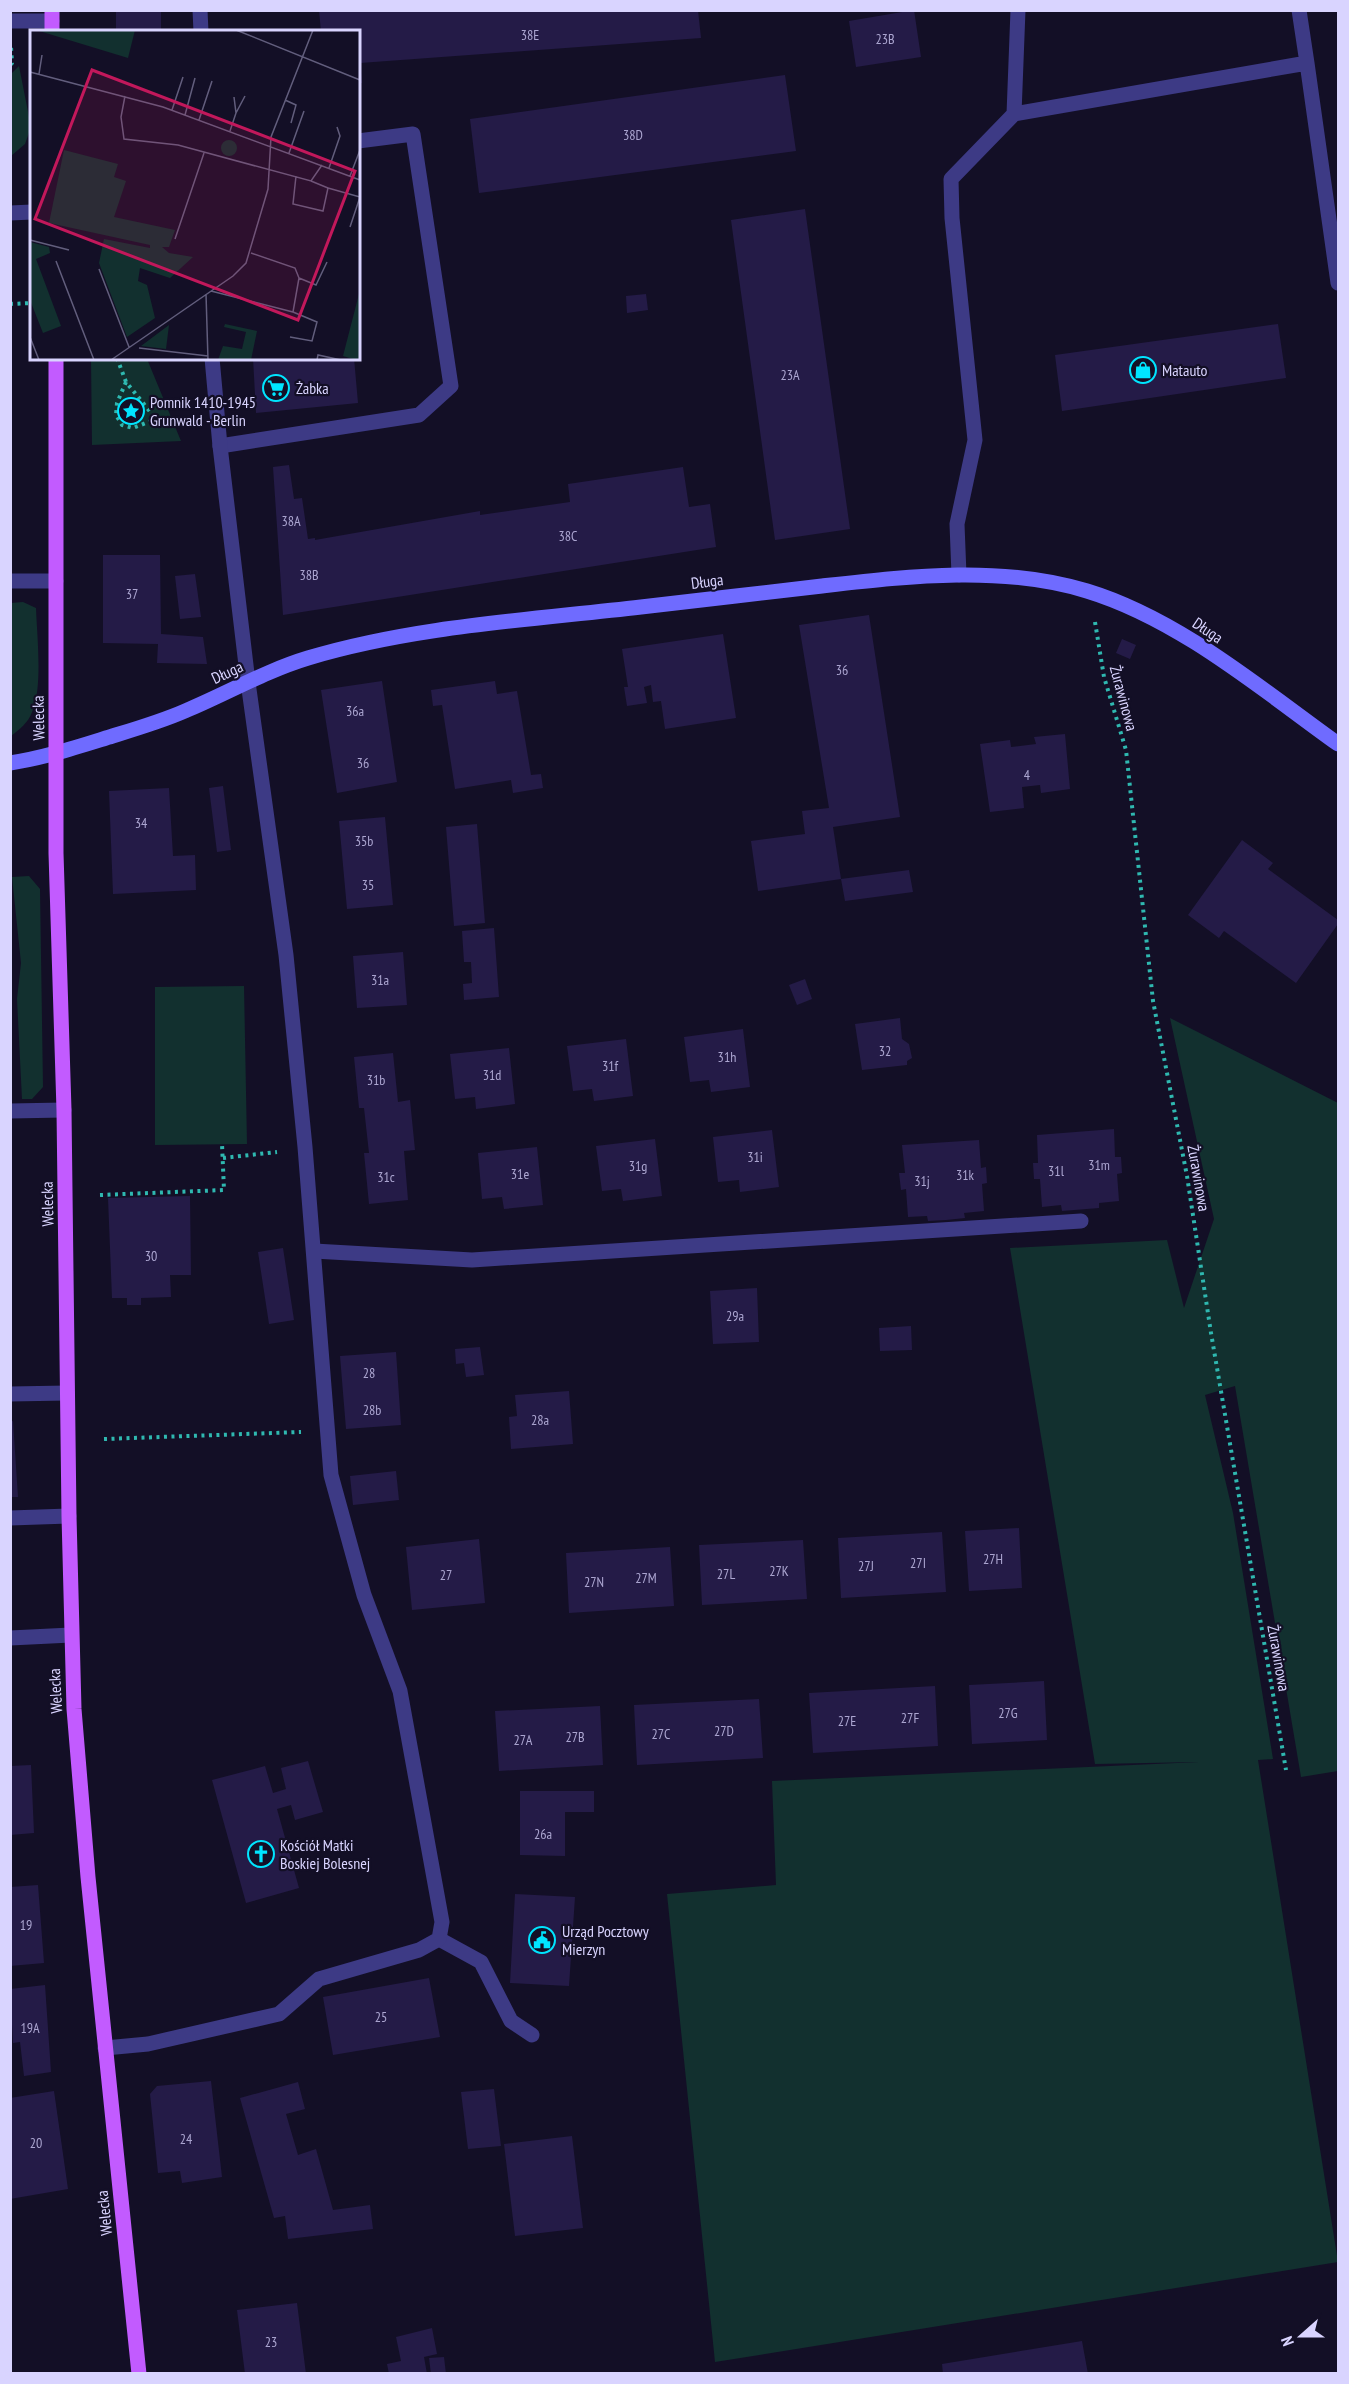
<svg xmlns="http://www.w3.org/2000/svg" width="1349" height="2384" viewBox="0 0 1349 2384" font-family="'PT Sans Narrow',sans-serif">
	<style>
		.green { fill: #12302f }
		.building { fill: #241b47 }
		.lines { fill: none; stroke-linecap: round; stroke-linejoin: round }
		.path { stroke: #2fb8b0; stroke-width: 4; stroke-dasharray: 3 4.5; stroke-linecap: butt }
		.lane { stroke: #3d3a85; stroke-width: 15 }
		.street { stroke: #3d3a85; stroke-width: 15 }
		.secondary { stroke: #6f6bff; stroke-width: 15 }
		.primary { stroke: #c25bff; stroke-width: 15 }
		.labels { text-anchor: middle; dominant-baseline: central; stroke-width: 4.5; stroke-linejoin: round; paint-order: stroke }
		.number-label { font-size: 14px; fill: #aca6d1 }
		.poi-label { font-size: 16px; fill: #d9d4ff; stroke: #130f26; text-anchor: start }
		.street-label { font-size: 16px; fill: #d9d4ff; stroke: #130f26 }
		.inset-road { fill: none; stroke: #625e7d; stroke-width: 1.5 }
		.view { fill: #c2185b; fill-opacity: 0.15; stroke: #c2185b; stroke-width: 3 }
		.inset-edge { fill: none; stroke: #d9d4ff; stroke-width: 3 }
	</style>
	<rect width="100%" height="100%" fill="#130f26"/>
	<path class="green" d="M19 66 31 127 25 144 11 156V74Z
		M91 359H147L181 441 92 445Z
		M23 602 36 608C37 636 43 687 32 712 28 723 20 729 11 736V603Z
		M29 876 40 889 43 1087 32 1099H22L17 999 21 963 12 877Z
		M244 986 247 1144 155 1145V987Z
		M1170 1018 1338 1103V1771L1301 1777 1235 1386 1205 1395 1233 1513 1273 1759 1258 1760 1338 2262 715 2362 667 1894 776 1885 772 1781 1199 1762 1095 1764 1010 1248 1167 1240 1184 1308 1214 1219Z"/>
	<path class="building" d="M116 10H161V32H116Z
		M319 10H698L701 38 360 63 362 83H358V32H321Z
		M914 10 921 57 856 67 849 21Z
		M785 75 796 151 479 193 470 119Z
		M805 209 850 529 775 540 731 220Z
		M646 294 648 310 627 313 626 296Z
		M1278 324 1286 378 1062 411 1055 355Z
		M253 358H354L358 403 256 413Z
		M289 465 294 499 302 498 308 539 315 538V540L480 511V515L570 502 568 484 683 467 689 507 710 504 716 547 283 615 273 467Z
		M103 555H160L161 634 203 637 207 664 157 663 158 644 103 643Z
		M195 574 201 617 180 619 175 576Z
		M869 615 900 817 833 827 841 879 758 891 751 841 805 834 802 811 829 808 799 625Z
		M723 634 736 718 665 729 661 701 653 702 651 685 644 687 647 703 627 706 624 687H628L622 649Z
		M1122 639 1136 645 1130 659 1116 653Z
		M382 681 397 782 337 793 321 690Z
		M495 681 497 694 517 691 531 775 541 774 543 788 513 793 511 780 455 789 442 705 433 706 431 690Z
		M1065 734 1070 789 1041 793 1040 785 1022 787 1024 808 990 812 980 744 1010 740 1011 747 1036 744 1034 737Z
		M223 786 231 850 217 852 209 788Z
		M169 788 173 856 195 855 196 890 113 894 109 791Z
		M385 817 393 905 347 909 339 821Z
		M477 824 485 923 454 926 446 827Z
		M1242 840 1273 863 1268 869 1338 920V924L1296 983 1224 931 1219 938 1188 915Z
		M909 870 913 892 845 901 841 879Z
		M494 928 499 997 464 1000 463 984 472 983 471 962H464L462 931Z
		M403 952 407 1005 357 1008 353 956Z
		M805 979 812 999 797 1005 789 985Z
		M900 1018 902 1039 909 1044 912 1058 907 1061V1065L862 1070 855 1024Z
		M743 1029 750 1087 711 1092 709 1080 690 1082 684 1037Z
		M626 1039 633 1096 594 1101 592 1089 573 1091 567 1046Z
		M509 1048 515 1104 476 1109 475 1097 455 1099 450 1054Z
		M393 1053 398 1102 410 1100 415 1150 404 1151 408 1200 369 1204 364 1153H369L364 1108H359L354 1057Z
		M1114 1129 1115 1157H1121L1122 1173 1117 1174 1119 1201 1099 1203V1208L1062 1211 1061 1205 1042 1207 1040 1179H1034L1033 1163H1038L1037 1135Z
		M772 1130 779 1187 740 1192 739 1180 718 1182 713 1137Z
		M655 1139 662 1196 623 1201 621 1189 602 1191 596 1146Z
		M979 1140 981 1168 986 1167 987 1183 982 1184 984 1211 964 1213 965 1218 946 1220 928 1221 927 1216 908 1217 906 1189 901 1190 899 1173H905L902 1145Z
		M537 1147 543 1205 504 1209 502 1197 482 1199 478 1153Z
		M190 1196 191 1275H170L171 1297 141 1298V1305H127V1298H112L108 1198Z
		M283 1248 294 1320 269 1324 258 1252Z
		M757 1288 759 1342 713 1344 710 1291Z
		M911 1326 912 1350 880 1351 879 1328Z
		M480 1347 484 1375 466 1377 464 1363 456 1364 455 1349Z
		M396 1352 401 1425 346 1429 340 1356Z
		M569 1391 573 1444 511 1449 509 1417 517 1416 515 1395Z
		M13 1421 18 1497H10V1422Z
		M396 1471 399 1500 353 1505 350 1476Z
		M1019 1528 1022 1588 969 1591 965 1531Z
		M942 1532 946 1592 841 1598 838 1538Z
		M479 1539 485 1603 412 1610 406 1547Z
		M803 1540 807 1599 702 1605 699 1545Z
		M670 1547 674 1606 569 1613 566 1553Z
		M1044 1681 1047 1740 972 1744 969 1685Z
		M935 1686 938 1746 813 1753 809 1693Z
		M759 1699 763 1758 637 1765 634 1705Z
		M600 1706 603 1765 499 1771 495 1711Z
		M308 1761 323 1812 295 1820 291 1805 277 1809 299 1888 246 1903 212 1780 265 1766 273 1793 286 1789 281 1768Z
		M31 1765 34 1833 10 1835V1766Z
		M520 1791H594V1812H565V1856L520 1855Z
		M38 1885 44 1963 10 1966V1887Z
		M515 1894 575 1897 569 1986 510 1983Z
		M429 1978 440 2037 333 2055 323 1997Z
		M45 1985 51 2072 24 2076 20 2042 13 2043 10 1989Z
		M211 2081 222 2177 182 2183 180 2171 158 2173 150 2094 157 2086Z
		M298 2082 305 2109 286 2114 298 2155 316 2149 333 2210 370 2205 373 2229 288 2239 285 2216 274 2218 240 2098Z
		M494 2089 501 2146 468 2149 461 2092Z
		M54 2091 68 2189 10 2199V2098Z
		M572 2136 583 2228 515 2236 504 2144Z
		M297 2303 306 2374H245L237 2310Z
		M432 2328 437 2354 424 2357 427 2374H389L387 2364 401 2361 396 2337Z
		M1082 2341 1088 2374H943L942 2364Z
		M444 2357 446 2374H431L429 2358Z"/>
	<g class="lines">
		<path class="path" d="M10 65 12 63 11 47
			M10 304 32 303
			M117 358 126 382 156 419 180 420
			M126 382 117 403 116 415 122 425 133 428 156 419
			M1095 622 1104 677 1126 750 1153 1001 1187 1176 1211 1333 1286 1770
			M223 1158 277 1152
			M100 1195 224 1190 222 1144
			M104 1439 301 1432"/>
		<path class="lane" d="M200 10 201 32
			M1299 10 1307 63
			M10 21H52
			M1014 114 1018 10
			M10 213 32 212
			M220 446 419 415 451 386 413 134 358 141
			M959 575 957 524 975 440 952 218 951 179 1014 114 1307 63 1338 283
			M10 581H56
			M10 1111 64 1110
			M314 1251 472 1260 1081 1221
			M10 1394 67 1393
			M10 1518 69 1516
			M10 1638 71 1635
			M439 1939 481 1962 511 2021 532 2035"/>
		<path class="street" d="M105 2048 148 2044 279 2014 319 1979 419 1950 439 1939 442 1922 400 1691 364 1595 331 1475 305 1147 286 955 248 682 220 446 212 358"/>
		<path class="secondary" d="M10 763C43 758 74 748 106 738 132 730 160 722 185 711 226 694 265 671 308 658 415 626 530 620 641 607 701 600 762 593 822 586 910 576 1002 565 1087 591 1179 619 1261 689 1338 744"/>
		<path class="primary" d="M52 10V32
			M56 358V853L64 1110 69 1516 74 1709 88 1877 139 2374"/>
	</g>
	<defs>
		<symbol id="shop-ring" viewBox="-11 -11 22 22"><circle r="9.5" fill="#130f26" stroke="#00e5ff" stroke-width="1.5"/><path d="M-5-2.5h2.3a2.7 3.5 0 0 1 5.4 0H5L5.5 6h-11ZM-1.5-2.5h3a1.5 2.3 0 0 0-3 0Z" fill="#00e5ff"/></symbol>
		<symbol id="supermarket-ring" viewBox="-11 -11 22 22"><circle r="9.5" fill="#130f26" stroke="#00e5ff" stroke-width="1.5"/><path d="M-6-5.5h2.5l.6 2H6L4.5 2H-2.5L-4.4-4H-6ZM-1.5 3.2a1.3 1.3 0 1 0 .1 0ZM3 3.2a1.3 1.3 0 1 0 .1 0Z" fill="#00e5ff"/></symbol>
		<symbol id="sight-ring" viewBox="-11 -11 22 22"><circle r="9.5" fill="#130f26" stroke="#00e5ff" stroke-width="1.5"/><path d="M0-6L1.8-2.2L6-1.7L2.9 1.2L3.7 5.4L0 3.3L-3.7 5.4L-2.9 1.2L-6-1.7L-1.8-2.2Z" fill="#00e5ff"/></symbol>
		<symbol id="church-ring" viewBox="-11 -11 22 22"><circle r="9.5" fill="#130f26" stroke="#00e5ff" stroke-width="1.5"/><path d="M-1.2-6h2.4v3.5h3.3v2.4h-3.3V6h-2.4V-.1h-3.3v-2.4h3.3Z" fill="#00e5ff"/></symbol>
		<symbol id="civic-ring" viewBox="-11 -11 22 22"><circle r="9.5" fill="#130f26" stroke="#00e5ff" stroke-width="1.5"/><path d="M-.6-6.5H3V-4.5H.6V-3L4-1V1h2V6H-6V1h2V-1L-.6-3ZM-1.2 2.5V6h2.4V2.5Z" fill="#00e5ff"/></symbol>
	</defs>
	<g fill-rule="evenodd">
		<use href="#shop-ring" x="1128" y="355" width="30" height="30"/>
		<use href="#supermarket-ring" x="261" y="373" width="30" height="30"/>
		<use href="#sight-ring" x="116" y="396" width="30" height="30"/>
		<use href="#church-ring" x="246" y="1839" width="30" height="30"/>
		<use href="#civic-ring" x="527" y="1925" width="30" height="30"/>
	</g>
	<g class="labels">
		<g class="number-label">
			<text x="530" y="35">38E</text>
			<text x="885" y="39">23B</text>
			<text x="633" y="135">38D</text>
			<text x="790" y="375">23A</text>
			<text x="291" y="521">38A</text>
			<text x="568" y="536">38C</text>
			<text x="309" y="575">38B</text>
			<text x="132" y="594">37</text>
			<text x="842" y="670">36</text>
			<text x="355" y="711">36a</text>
			<text x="363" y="763">36</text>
			<text x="1027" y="775">4</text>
			<text x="141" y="823">34</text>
			<text x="364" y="841">35b</text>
			<text x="368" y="885">35</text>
			<text x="380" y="980">31a</text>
			<text x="885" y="1051">32</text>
			<text x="727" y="1057">31h</text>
			<text x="610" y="1066">31f</text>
			<text x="492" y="1075">31d</text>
			<text x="376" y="1080">31b</text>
			<text x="755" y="1157">31i</text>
			<text x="1099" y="1165">31m</text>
			<text x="638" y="1166">31g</text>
			<text x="1056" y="1171">31l</text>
			<text x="520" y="1174">31e</text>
			<text x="965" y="1175">31k</text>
			<text x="386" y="1177">31c</text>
			<text x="922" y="1181">31j</text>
			<text x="151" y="1256">30</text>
			<text x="735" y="1316">29a</text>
			<text x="369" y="1373">28</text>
			<text x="372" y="1410">28b</text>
			<text x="540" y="1420">28a</text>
			<text x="993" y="1559">27H</text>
			<text x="918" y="1563">27I</text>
			<text x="866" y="1566">27J</text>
			<text x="779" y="1571">27K</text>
			<text x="726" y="1574">27L</text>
			<text x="446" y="1575">27</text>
			<text x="646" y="1578">27M</text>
			<text x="594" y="1582">27N</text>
			<text x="1008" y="1713">27G</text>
			<text x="910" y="1718">27F</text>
			<text x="847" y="1721">27E</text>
			<text x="724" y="1731">27D</text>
			<text x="661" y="1734">27C</text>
			<text x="575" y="1737">27B</text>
			<text x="523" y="1740">27A</text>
			<text x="543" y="1834">26a</text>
			<text x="26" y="1925">19</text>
			<text x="381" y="2017">25</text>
			<text x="30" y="2028">19A</text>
			<text x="186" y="2139">24</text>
			<text x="36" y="2143">20</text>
			<text x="271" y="2342">23</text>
		</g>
		<g class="poi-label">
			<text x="1162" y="370">Matauto</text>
			<text x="296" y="388">Żabka</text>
			<text x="150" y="402">Pomnik 1410-1945<tspan x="150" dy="18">Grunwald - Berlin</tspan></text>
			<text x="280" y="1845">Kościół Matki<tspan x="280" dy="18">Boskiej Bolesnej</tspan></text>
			<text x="562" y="1931">Urząd Pocztowy<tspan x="562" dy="18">Mierzyn</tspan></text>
		</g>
		<g class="street-label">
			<text transform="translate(707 581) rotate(-7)">Długa</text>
			<text transform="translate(1208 630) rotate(34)">Długa</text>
			<text transform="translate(227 672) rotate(-25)">Długa</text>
			<text transform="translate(1124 698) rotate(75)">Żurawinowa</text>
			<text transform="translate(38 718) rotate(-91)">Welecka</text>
			<text transform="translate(1199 1178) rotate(80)">Żurawinowa</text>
			<text transform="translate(47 1204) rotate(-91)">Welecka</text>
			<text transform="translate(1279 1658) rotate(80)">Żurawinowa</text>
			<text transform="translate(55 1691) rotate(-93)">Welecka</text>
			<text transform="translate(104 2213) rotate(-96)">Welecka</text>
		</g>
	</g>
	<g transform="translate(30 30)">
		<rect width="330" height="330" fill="#130f26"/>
		<path d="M6 0H105L98 28ZM191 118a8 8 0 1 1 16 0a8 8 0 1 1-16 0ZM34 120 88 134 84 147 96 151 84 187 145 200 139 217H132L139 223 163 227 140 248 110 238 108 251 117 255 125 288 97 307 69 233 74 209 120 218V215L19 193ZM0 212 19 217 20 223 6 229 31 296 13 303 0 270ZM330 260V330H326L313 326ZM195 294 227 301 221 330H188L193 316 212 319 216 302 194 297ZM139 295 136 319 111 316Z" fill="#12302f"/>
		<path class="inset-road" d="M206 0 330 50M0 42 133 77 330 150M9 44 12 25M95 66 91 87 94 109 148 115 281 151 292 135M255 70 266 75 261 93M142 80 153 47M206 83 215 66M155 85 165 48M169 90 182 51M200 101 206 83 204 67M259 123 274 81M299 138 310 106 307 97M266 146 263 174 293 181 298 158 281 151M320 146 330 120M298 158 330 167 320 197M145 209 174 123M0 210 39 220M26 231 64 330M69 239 99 317M269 248 286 255 297 232M181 261 263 282 269 248 265 238 221 223M176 264 178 330M0 307 9 330M260 307 282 311 287 292 263 282M109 318 178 326M81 330 203 246 216 233 238 159 241 107 283 0M287 330 288 325 311 330"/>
		<path class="view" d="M62 40 325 141 268 290 5 189Z"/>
		<rect width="330" height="330" class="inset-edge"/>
	</g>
	<rect width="1349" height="2384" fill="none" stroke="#d9d4ff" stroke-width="24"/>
	<g transform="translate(1301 2336) rotate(249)" stroke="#130f26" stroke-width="4.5" paint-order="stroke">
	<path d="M0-4.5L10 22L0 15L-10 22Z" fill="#d9d4ff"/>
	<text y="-9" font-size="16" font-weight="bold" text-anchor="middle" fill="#d9d4ff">N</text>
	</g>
</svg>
